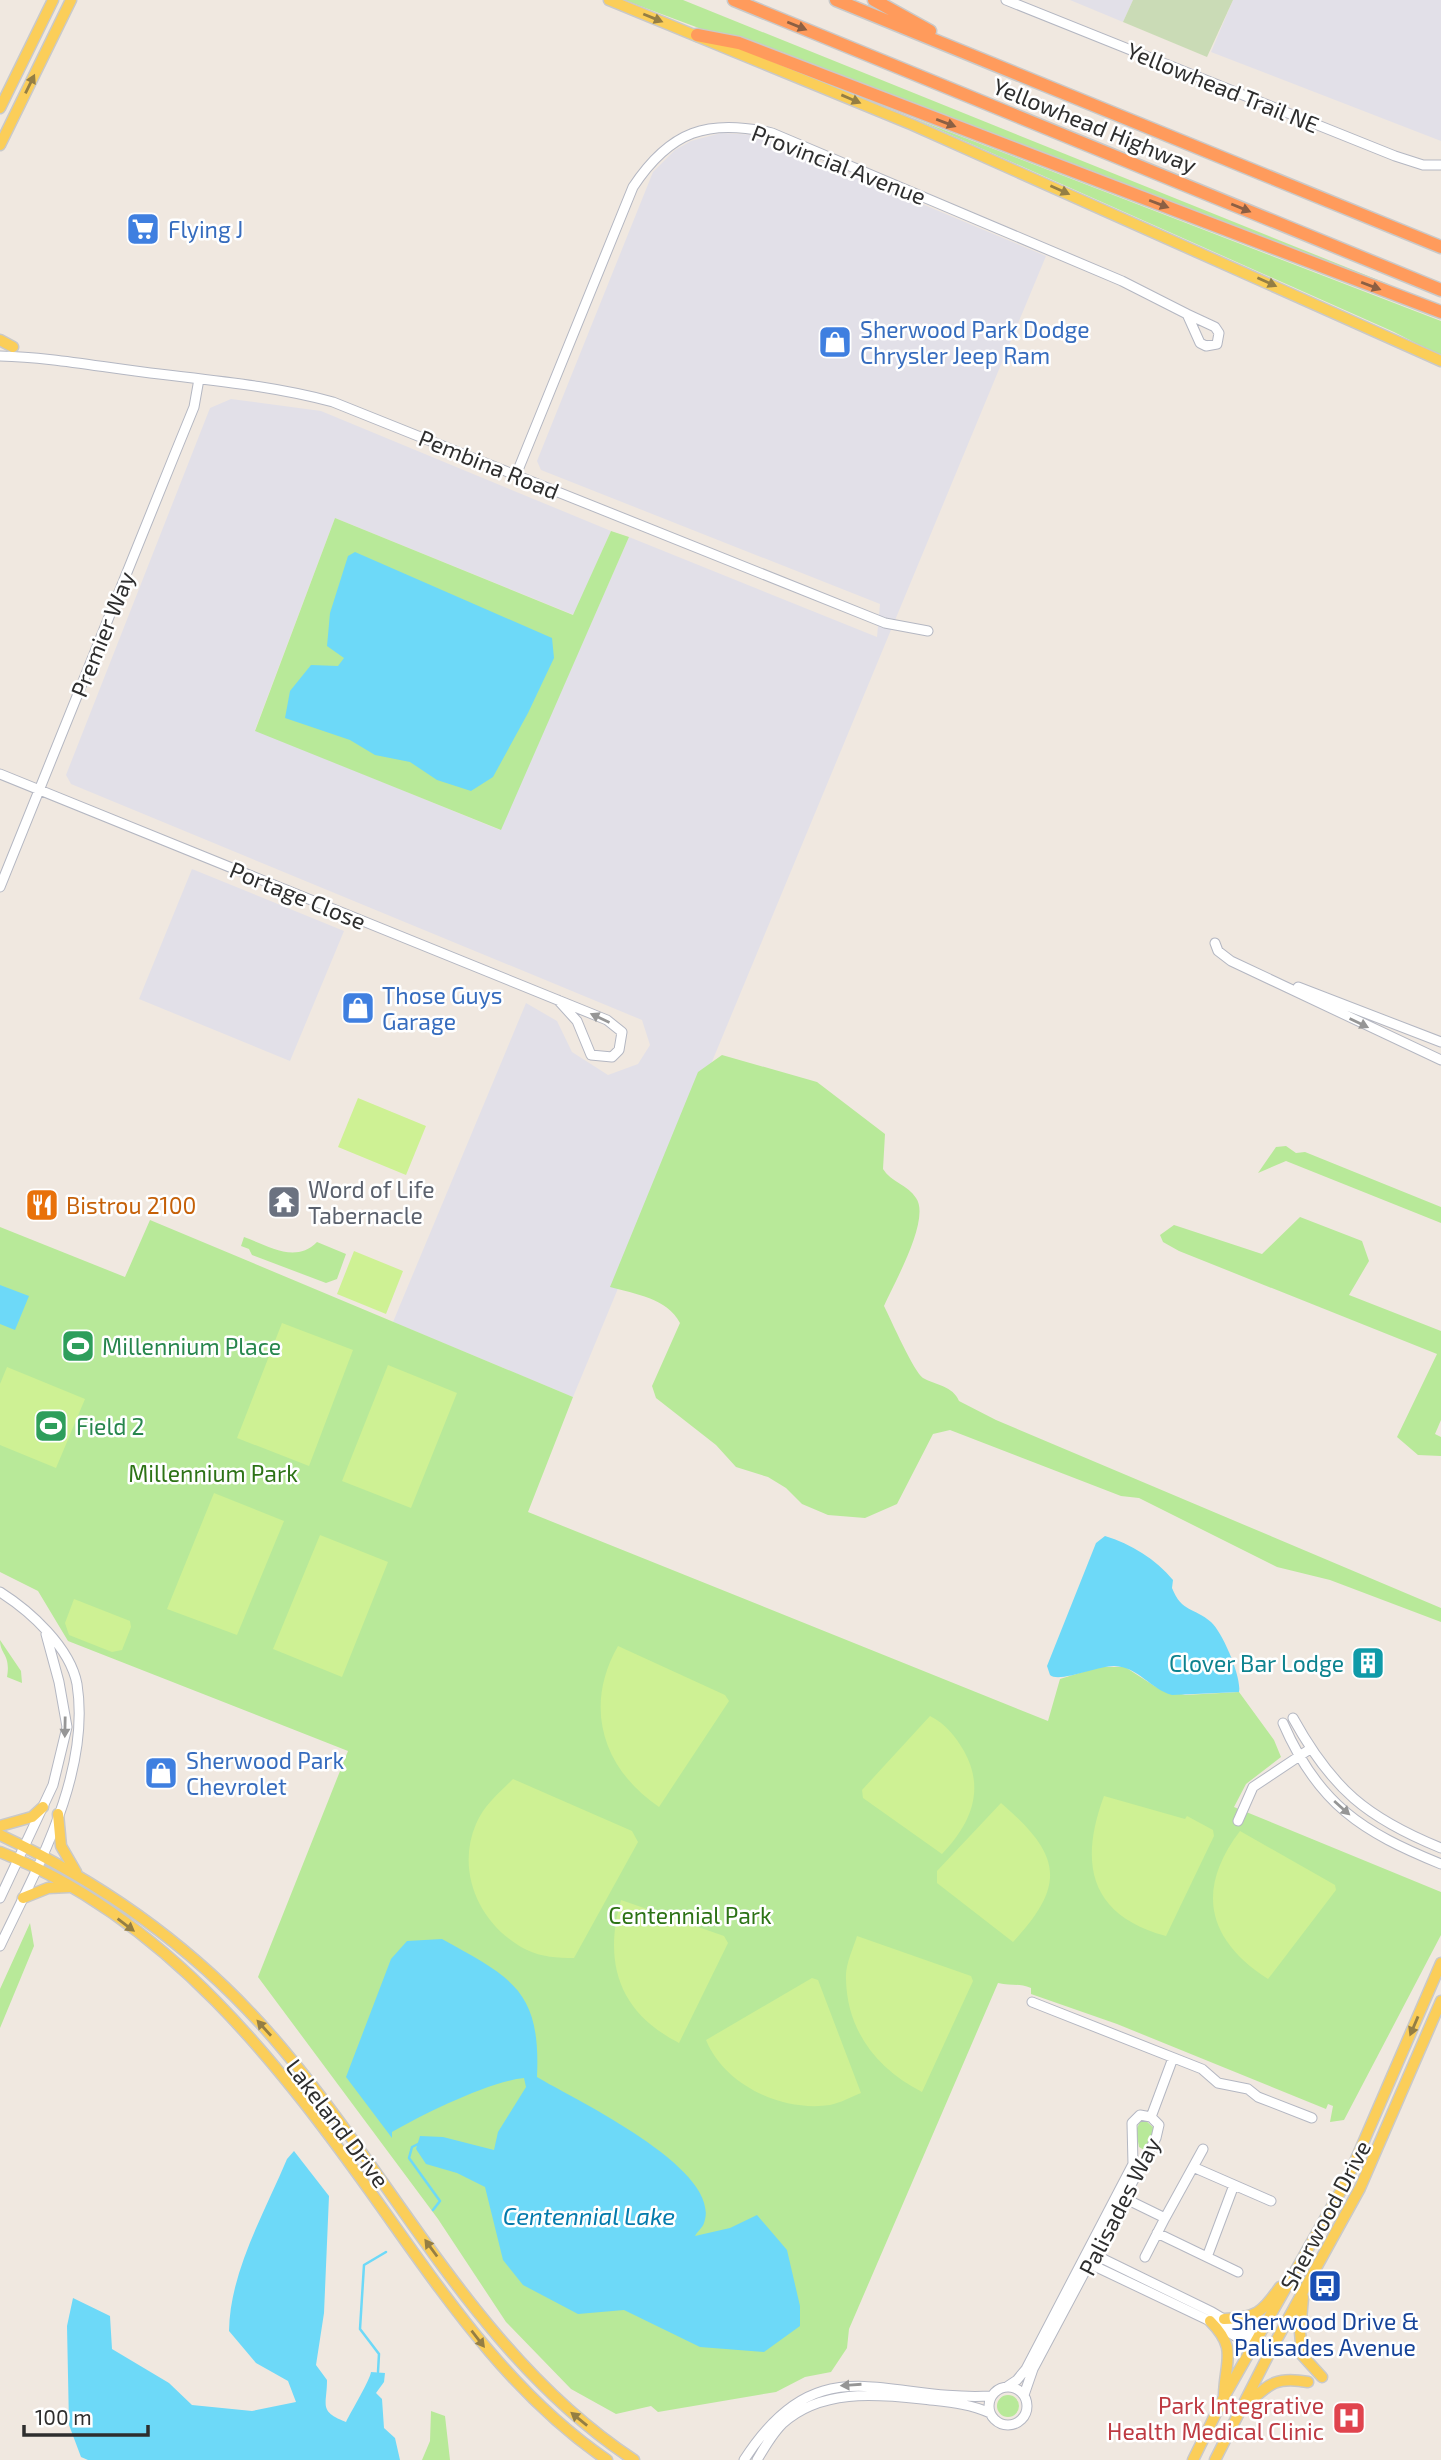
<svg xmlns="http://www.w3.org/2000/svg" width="1441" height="2460" viewBox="0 0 1441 2460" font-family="'Exo 2',sans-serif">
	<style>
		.industrial { fill: #e2e0e8 }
		.green { fill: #b8e999 }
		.cemetery { fill: #cadbb6 }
		.pitch { fill: #cef194 }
		.water { fill: #6dd9f8 }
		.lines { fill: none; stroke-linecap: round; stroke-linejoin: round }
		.stream { stroke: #6dd9f8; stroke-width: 2.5 }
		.minor-casing { stroke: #b4b7c2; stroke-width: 11 }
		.major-casing { stroke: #c9c9c9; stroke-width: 13 }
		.highway-casing { stroke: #c9c9c9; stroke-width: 15 }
		.minor { stroke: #fff; stroke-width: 9 }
		.major { stroke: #fbce59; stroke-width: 10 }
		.highway { stroke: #ff9b5c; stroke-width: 12 }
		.oneway { fill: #947e44 }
		.oneway2 { fill: #8c5f43 }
		.oneway3 { fill: #969696 }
		.labels { text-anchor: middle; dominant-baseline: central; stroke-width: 5; stroke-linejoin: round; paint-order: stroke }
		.street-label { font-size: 23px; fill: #2e2e2e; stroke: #fff }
		.shop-label { font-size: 23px; fill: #366cbe; stroke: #fff; text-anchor: start }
		.worship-label { font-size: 23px; fill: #5b616d; stroke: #fff; text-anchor: start }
		.food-label { font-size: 23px; fill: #c56008; stroke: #fff; text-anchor: start }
		.leisure-label { font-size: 23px; fill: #27864d; stroke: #fff; text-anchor: start }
		.park-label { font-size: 23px; fill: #2d7316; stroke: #fff }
		.culture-label { font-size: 23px; fill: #0d838f; stroke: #fff; text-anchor: end }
		.transit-label { font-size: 23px; fill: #164399; stroke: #fff }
		.health-label { font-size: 23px; fill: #be3a42; stroke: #fff; text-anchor: end }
		.water-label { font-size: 24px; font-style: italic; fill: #037aac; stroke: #fff }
	</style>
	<rect width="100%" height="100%" fill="#f0e8e0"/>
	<path class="industrial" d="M1070 0H1133L1123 22Z
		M1233 0H1441V141L1211 52Z
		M721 133 757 135 1046 256 573 1397 393 1322 526 1003 557 1021 572 1052 608 1075 638 1064 650 1045 642 1020 71 784 66 775 210 408 231 399 321 411 611 531 574 615 335 518 255 730 500 830 629 537 877 637 880 604 541 470 537 461 653 172 675 150 691 141Z
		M192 869 344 931 290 1061 139 999Z"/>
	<path class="green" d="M624 0H683L1388 284 1387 286Z
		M913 118 1441 321V356L1394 332Z
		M335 518 573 615 611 531 629 537 501 830 255 731Z
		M722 1055 817 1082 885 1134 883 1169C891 1182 908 1185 916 1198 931 1219 894 1283 884 1306 891 1320 914 1372 923 1378 936 1385 953 1386 959 1401L996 1420 1441 1608V1622L1330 1580 1277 1567 1139 1498 1121 1496 950 1430 933 1434 897 1504 865 1518 828 1515 802 1504 786 1488 768 1477 736 1467 716 1445 656 1398 652 1386 680 1323C667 1298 635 1294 610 1287L698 1072Z
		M1286 1146 1296 1153 1305 1152 1441 1207V1223L1286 1161 1258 1173 1276 1147Z
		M1300 1217 1362 1241 1369 1261 1349 1295 1441 1331V1420L1435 1434 1441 1437V1456L1418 1455 1397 1437 1437 1354 1179 1251 1163 1242 1160 1235 1174 1225 1262 1254Z
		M150 1220 573 1397 528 1512 1048 1721 1060 1679 1099 1667H1125L1156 1687 1185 1695 1239 1692 1274 1740 1281 1757 1246 1784 1234 1807 1441 1892V1935L1344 2120 1330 2122 1333 2106 1328 2104 1326 2109 1117 2024 1031 1994V1988C1018 1983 1010 1986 998 1983L849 2329 847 2348 831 2372 805 2377 776 2392 658 2412 651 2406 616 2414 571 2389 506 2322 438 2219 258 1977 348 1751 68 1641 38 1591 0 1572V1227L125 1277Z
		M244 1237C269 1246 295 1264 317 1242L346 1254 337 1279 326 1283 252 1255 249 1249 241 1246Z
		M0 1640 21 1671 22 1683 7 1677C11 1654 0 1655 0 1640Z
		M30 1923 34 1946 0 2028V1989Z
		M1145 2120 1155 2129 1146 2151 1139 2147 1136 2130 1140 2122Z
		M997 2406a11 11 0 1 1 22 0a11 11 0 1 1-22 0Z
		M431 2411 445 2416 450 2460H422L430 2441Z"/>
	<path class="cemetery" d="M1133 0H1233L1207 57 1123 22Z"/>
	<path class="pitch" d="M358 1098 426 1126 406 1175 338 1147Z
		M354 1251 403 1271 386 1314 337 1294Z
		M282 1323 353 1350 309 1466 237 1438Z
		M388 1365 457 1393 411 1508 342 1481Z
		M7 1367 85 1399 56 1468 0 1445V1384Z
		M214 1493 284 1521 237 1635 167 1609Z
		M320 1535 388 1562 342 1677 273 1649Z
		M74 1599 130 1621 131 1627 122 1650 112 1652 69 1635 65 1623Z
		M618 1646 725 1695 729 1701 659 1807C603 1769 583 1707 618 1646Z
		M930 1716C946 1724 955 1736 964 1751 986 1790 970 1825 942 1854L863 1798 862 1790Z
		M513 1779 632 1831 638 1842 574 1958C558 1958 541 1957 527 1950 481 1927 455 1873 476 1824 484 1805 499 1793 513 1779Z
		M1104 1796 1185 1819 1187 1816 1213 1830 1214 1836 1166 1936C1089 1915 1079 1863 1104 1796Z
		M1001 1803C1060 1854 1068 1883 1013 1942L937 1883V1871Z
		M1240 1831 1335 1885 1336 1890 1268 1979C1206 1939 1196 1889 1240 1831Z
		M621 1900 724 1936 728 1943 679 2043C619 2012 603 1963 621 1900Z
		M857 1936 971 1976 973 1981 922 2092C877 2069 847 2031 846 1979 845 1965 853 1949 857 1936Z
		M812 1978 818 1980 861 2093C851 2097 840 2103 830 2105 783 2112 725 2086 706 2040Z"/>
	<path class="water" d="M355 552 552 638 554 658 528 713 493 777 471 791 437 780 410 762 375 755 350 740 285 718 290 691 311 665 338 666 344 658 327 646 330 613 348 556Z
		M0 1285 29 1296 15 1330 0 1324Z
		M1105 1536C1131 1544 1156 1559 1173 1580L1172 1588C1182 1613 1194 1607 1211 1622 1223 1633 1242 1678 1239 1692L1172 1695C1150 1689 1139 1667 1114 1666 1098 1666 1059 1683 1050 1675L1047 1666 1096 1543Z
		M442 1939C512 1978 541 1990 537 2077 573 2099 724 2169 704 2223 703 2227 697 2232 695 2236L730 2228 757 2215 787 2250 800 2306V2326L764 2352 700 2347 624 2310 578 2314 523 2285 503 2260 485 2187 457 2173 426 2164 416 2149 420 2136 443 2137 494 2150 498 2132 526 2087 524 2078C490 2081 423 2114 392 2132V2138L346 2077 391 1959 407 1941Z
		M294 2151 329 2196 324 2313 316 2365 327 2380C327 2406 318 2411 346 2422 352 2410 370 2380 371 2372L385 2373 384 2382 376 2393 382 2399 384 2428 395 2438 400 2460H88L81 2457 69 2425 67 2326 73 2298 110 2316 112 2349 169 2383 192 2405 252 2411 296 2402 288 2381 256 2363 229 2331C230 2271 264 2214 287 2159Z"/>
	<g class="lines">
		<path class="stream" d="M418 2144 412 2147 409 2158 440 2201 433 2210
			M378 2372 379 2354 360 2329 364 2265 386 2252"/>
		<defs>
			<path id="minor" d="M1006 0 1395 156 1423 165H1441
				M1187 314 1215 327 1219 333 1217 344 1206 346 1200 343Z
				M0 356C48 357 95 366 143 372 206 380 271 385 333 402L885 623 928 631
				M516 475 633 187C670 131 708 118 772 133L1122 281 1187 314
				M0 774 607 1020 622 1032 619 1050 612 1057 591 1055 577 1021 558 1000
				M0 887 174 456 194 407 199 379
				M1215 943 1218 951 1231 961 1441 1060
				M1298 987 1441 1042
				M0 1592C30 1611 70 1647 77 1684 91 1773 37 1868 0 1946
				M1293 1718C1332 1789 1367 1818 1441 1848
				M1283 1723C1318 1804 1362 1832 1441 1864
				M1238 1821 1253 1787 1310 1749
				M0 1898 53 1785 67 1727 59 1682 46 1634
				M1032 2002 1202 2069 1218 2083 1248 2089 1258 2097 1312 2118
				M1151 2117 1173 2058
				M1193 2167 1271 2201
				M1124 2198 1165 2218 1203 2149
				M1157 2233 1238 2272
				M1091 2253 1212 2312 1272 2348
				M1145 2257 1165 2218
				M1207 2257 1234 2185
				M1086 2262 1210 2321 1268 2356
				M1008 2386 1017 2380 1026 2369 1133 2164 1132 2123 1140 2115 1151 2117 1159 2125 1156 2138 1033 2369 1024 2395
				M989 2406a19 19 0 1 1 38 0a19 19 0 1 1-38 0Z
				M744 2460C819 2343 884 2402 991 2396
				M757 2460C764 2448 772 2434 782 2424 820 2389 875 2394 922 2399 946 2402 968 2403 990 2413"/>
			<path id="major" d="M609 0 913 125 1441 361
				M0 108 53 0
				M0 145 71 0
				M0 340 13 347
				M58 1814 61 1846 76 1872
				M0 1826 32 1817 43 1807
				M0 1835C109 1886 203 1954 281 2047 398 2185 479 2358 634 2460
				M0 1852C168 1918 281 2066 382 2208 448 2301 512 2395 607 2460
				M23 1898 48 1888 69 1887
				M1303 2297 1300 2332 1302 2355 1322 2377
				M1224 2319C1256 2318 1262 2313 1280 2287
				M1210 2321C1238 2349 1225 2360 1224 2395
				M1245 2406C1269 2384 1275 2376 1308 2382
				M1193 2460 1224 2397 1347 2180 1441 1963
				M1215 2460 1272 2348 1360 2188 1441 2001"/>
			<path id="highway" d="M734 0 1441 290
				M836 0 1441 247
				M874 0 930 31
				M697 35 739 43 1441 312"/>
		</defs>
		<use href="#minor" class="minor-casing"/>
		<use href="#major" class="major-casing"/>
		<use href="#highway" class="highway-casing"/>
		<use href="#minor" class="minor"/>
		<use href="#major" class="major"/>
		<use href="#highway" class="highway"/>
	</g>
	<defs><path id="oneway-solid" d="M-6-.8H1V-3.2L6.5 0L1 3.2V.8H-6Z" transform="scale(1.75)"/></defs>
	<g class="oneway">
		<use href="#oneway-solid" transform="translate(653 18) rotate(22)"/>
		<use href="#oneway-solid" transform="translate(30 84) rotate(-64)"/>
		<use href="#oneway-solid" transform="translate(851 99) rotate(23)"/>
		<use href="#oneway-solid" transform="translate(1060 190) rotate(24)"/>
		<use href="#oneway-solid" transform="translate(1267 282) rotate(24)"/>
		<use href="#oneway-solid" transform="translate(126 1925) rotate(37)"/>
		<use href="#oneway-solid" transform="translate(1414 2026) rotate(113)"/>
		<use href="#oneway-solid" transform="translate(264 2028) rotate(-132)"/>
		<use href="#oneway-solid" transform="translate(431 2248) rotate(-126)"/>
		<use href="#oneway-solid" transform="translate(478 2339) rotate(52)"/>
		<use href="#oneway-solid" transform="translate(579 2419) rotate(-141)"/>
	</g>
	<g class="oneway2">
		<use href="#oneway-solid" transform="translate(797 26) rotate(22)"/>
		<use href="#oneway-solid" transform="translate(946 123) rotate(21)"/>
		<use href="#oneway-solid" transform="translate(1159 204) rotate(21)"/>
		<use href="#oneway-solid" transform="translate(1241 208) rotate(22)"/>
		<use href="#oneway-solid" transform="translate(1371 286) rotate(21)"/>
	</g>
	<g class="oneway3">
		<use href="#oneway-solid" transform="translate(600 1018) rotate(-155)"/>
		<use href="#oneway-solid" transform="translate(1359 1023) rotate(26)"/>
		<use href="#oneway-solid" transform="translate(65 1727) rotate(91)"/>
		<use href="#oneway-solid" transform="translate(1342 1808) rotate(42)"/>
		<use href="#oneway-solid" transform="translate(851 2385) rotate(176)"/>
	</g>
	<defs>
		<symbol id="supermarket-square" viewBox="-11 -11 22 22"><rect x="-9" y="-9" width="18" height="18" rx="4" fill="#3f7fe0" stroke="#fff"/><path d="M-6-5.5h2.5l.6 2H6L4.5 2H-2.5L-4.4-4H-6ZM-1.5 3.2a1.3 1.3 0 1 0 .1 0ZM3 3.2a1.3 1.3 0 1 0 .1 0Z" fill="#fff"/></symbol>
		<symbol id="shop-square" viewBox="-11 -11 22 22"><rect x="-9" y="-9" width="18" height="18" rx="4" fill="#3f7fe0" stroke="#fff"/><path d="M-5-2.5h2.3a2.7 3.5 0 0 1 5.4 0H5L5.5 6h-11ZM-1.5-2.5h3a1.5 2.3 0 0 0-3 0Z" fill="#fff"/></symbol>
		<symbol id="temple-square" viewBox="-11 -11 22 22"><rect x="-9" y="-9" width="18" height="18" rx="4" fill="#6b7280" stroke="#fff"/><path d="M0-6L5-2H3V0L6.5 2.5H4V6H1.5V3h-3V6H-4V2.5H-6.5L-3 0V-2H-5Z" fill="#fff"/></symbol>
		<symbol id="restaurant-square" viewBox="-11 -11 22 22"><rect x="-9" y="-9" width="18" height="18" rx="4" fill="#e8710a" stroke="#fff"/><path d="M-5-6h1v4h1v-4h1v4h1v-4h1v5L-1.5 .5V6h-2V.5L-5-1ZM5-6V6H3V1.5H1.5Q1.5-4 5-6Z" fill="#fff"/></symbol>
		<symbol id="stadium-square" viewBox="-11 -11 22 22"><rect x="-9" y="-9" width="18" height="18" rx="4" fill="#2e9e5b" stroke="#fff"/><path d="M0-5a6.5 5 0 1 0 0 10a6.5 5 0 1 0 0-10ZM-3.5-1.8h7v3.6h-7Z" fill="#fff"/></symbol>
		<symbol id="building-square" viewBox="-11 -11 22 22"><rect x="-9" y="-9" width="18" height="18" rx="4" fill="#0f9aa8" stroke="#fff"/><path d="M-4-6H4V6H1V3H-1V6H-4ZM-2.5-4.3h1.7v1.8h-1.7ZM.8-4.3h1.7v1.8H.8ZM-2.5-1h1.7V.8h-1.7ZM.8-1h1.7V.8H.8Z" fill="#fff"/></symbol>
		<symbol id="bus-square" viewBox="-11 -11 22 22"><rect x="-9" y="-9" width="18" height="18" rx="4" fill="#1a4fb4" stroke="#fff"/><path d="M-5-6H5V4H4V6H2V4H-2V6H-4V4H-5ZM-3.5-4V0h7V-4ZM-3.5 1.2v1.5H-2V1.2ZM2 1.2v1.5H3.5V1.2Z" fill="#fff"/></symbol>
		<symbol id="hospital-square" viewBox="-11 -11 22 22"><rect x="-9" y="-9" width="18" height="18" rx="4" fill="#e0444e" stroke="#fff"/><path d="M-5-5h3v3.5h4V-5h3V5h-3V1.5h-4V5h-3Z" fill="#fff"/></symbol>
	</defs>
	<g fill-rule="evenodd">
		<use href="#supermarket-square" x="124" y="210" width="38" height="38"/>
		<use href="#shop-square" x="816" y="323" width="38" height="38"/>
		<use href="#shop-square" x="339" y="989" width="38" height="38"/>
		<use href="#temple-square" x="265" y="1183" width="38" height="38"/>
		<use href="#restaurant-square" x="23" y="1186" width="38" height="38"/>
		<use href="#stadium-square" x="59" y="1327" width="38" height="38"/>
		<use href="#stadium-square" x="32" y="1407" width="38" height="38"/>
		<use href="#building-square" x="1349" y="1644" width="38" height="38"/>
		<use href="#shop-square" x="142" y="1754" width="38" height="38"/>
		<use href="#bus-square" x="1306" y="2267" width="38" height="38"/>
		<use href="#hospital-square" x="1330" y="2399" width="38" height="38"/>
	</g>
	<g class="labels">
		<g class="street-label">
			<text transform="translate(1223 87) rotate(22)">Yellowhead Trail NE</text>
			<text transform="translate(1095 125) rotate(22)">Yellowhead Highway</text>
			<text transform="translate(839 164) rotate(21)">Provincial Avenue</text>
			<text transform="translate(489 464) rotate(22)">Pembina Road</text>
			<text transform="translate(102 634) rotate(-68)">Premier Way</text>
			<text transform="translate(298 895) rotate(22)">Portage Close</text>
			<text transform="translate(338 2123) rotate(53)">Lakeland Drive</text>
			<text transform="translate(1119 2206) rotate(-63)">Palisades Way</text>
			<text transform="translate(1325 2215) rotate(-62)">Sherwood Drive</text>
		</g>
		<g class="shop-label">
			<text x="168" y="229">Flying J</text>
			<text x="860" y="329">Sherwood Park Dodge<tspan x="860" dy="26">Chrysler Jeep Ram</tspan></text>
			<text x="382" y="995">Those Guys<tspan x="382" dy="26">Garage</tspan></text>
			<text x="186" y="1760">Sherwood Park<tspan x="186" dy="26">Chevrolet</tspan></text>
		</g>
		<g class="worship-label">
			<text x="308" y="1189">Word of Life<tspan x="308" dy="26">Tabernacle</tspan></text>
		</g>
		<g class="food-label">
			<text x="66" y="1205">Bistrou 2100</text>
		</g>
		<g class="leisure-label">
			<text x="102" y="1346">Millennium Place</text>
			<text x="76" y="1426">Field 2</text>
		</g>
		<g class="park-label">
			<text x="213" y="1473">Millennium Park</text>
			<text x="690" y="1915">Centennial Park</text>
		</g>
		<g class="culture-label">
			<text x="1344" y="1663">Clover Bar Lodge</text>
		</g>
		<g class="transit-label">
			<text x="1325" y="2321">Sherwood Drive &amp;<tspan x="1325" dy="26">Palisades Avenue</tspan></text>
		</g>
		<g class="health-label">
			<text x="1324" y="2405">Park Integrative<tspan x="1324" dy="26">Health Medical Clinic</tspan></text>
		</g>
		<g class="water-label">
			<text x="589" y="2215">Centennial Lake</text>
		</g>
	</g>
	<path d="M24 2425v10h124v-10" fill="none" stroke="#2e2e2e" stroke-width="3.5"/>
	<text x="35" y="2425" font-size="21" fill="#2e2e2e" stroke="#ffffff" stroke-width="5" paint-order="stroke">100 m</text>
</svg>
